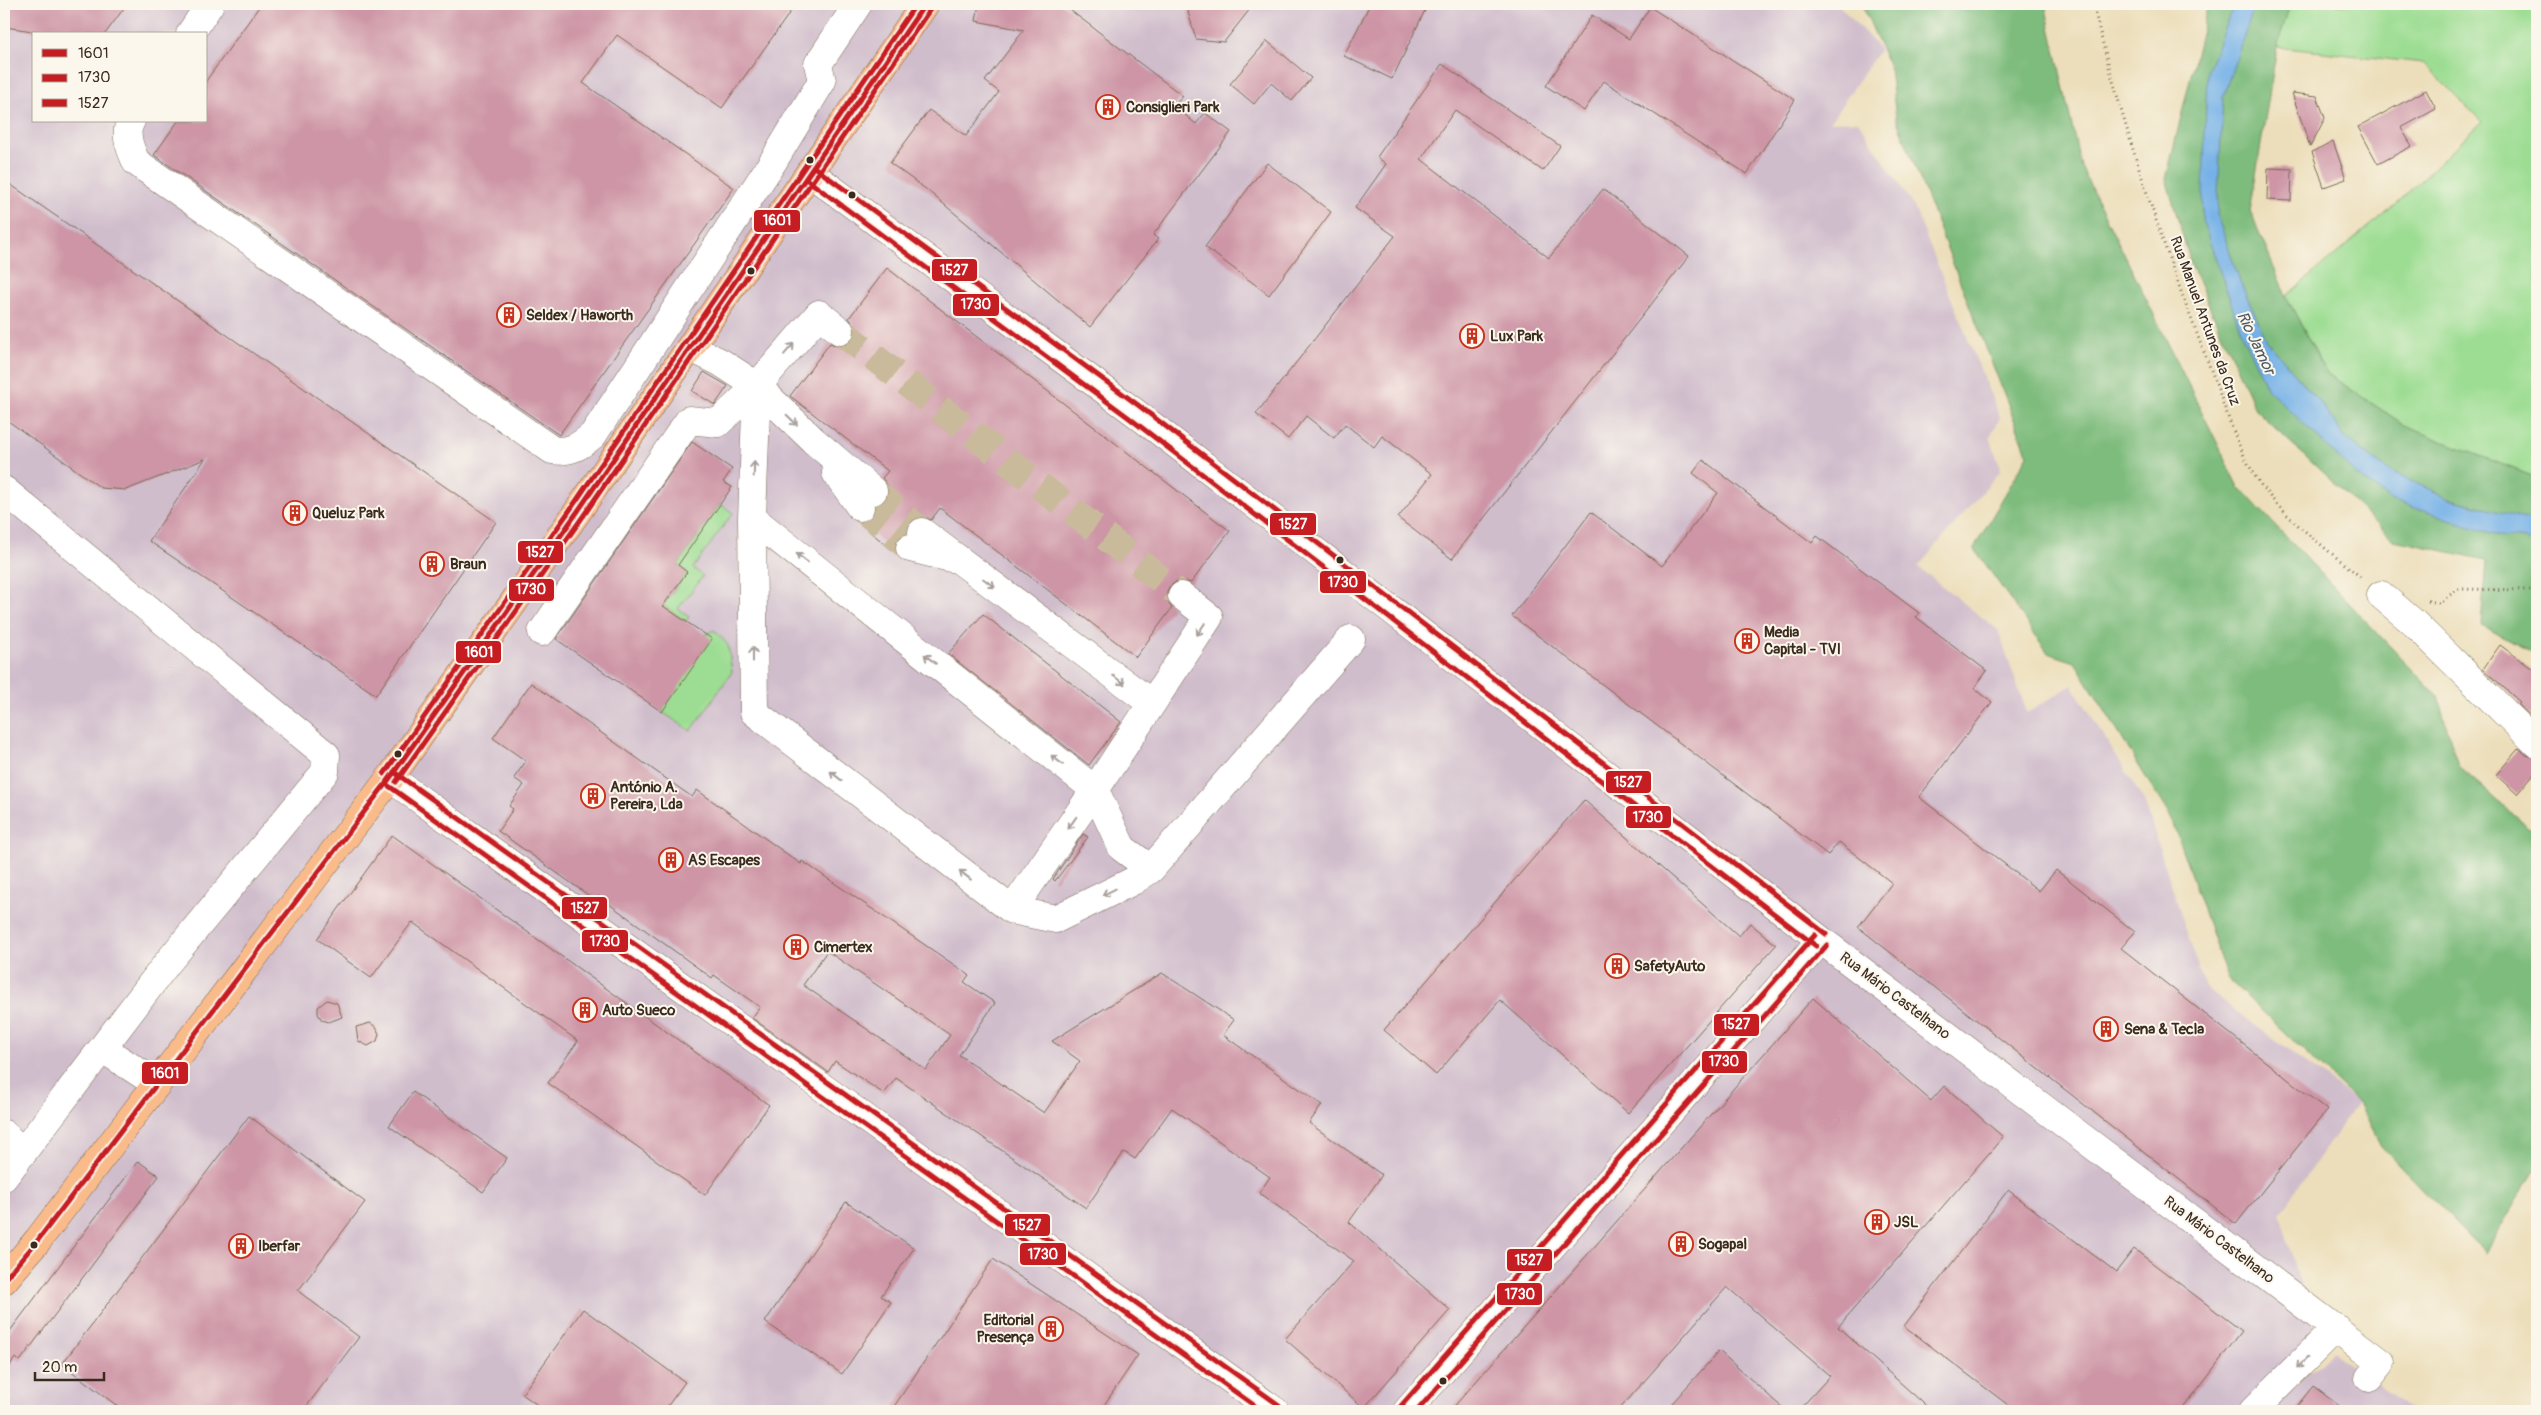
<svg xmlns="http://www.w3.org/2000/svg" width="2541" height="1415" viewBox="0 0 2541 1415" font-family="Pangolin,sans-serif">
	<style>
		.industrial { fill: #d0bdcc; fill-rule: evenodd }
		.green { fill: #9ddd93; stroke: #6c8458 }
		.forest { fill: #7ebc7d; stroke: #5c734e }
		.water { fill: #75b1e7; stroke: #586e82 }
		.building { fill: #cd95a6; fill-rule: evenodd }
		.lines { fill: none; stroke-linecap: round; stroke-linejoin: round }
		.minor-tunnel { stroke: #c9ba9b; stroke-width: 28; stroke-dasharray: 28 14; stroke-linecap: butt }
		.minor-casing { stroke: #796955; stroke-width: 29 }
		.major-casing { stroke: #796955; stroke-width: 29 }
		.path { stroke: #796955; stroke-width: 3; stroke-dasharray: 1 4; stroke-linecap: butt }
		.minor { stroke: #fff; stroke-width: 28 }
		.major { stroke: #fabb8b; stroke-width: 28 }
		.bus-1-casing { stroke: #fbf7ec; stroke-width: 9 }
		.bus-2-casing { stroke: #fbf7ec; stroke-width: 9 }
		.bus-3-casing { stroke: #fbf7ec; stroke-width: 9 }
		.bus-1 { stroke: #c61d23; stroke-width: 5 }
		.bus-2 { stroke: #c61d23; stroke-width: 5 }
		.bus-3 { stroke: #c61d23; stroke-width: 5 }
		.oneway { stroke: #a79f9a }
		.bus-dot { fill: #3b2a1e; stroke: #fbf7ec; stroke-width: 2 }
		.labels { text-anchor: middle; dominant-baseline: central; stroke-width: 4; stroke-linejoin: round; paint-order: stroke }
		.poi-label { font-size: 15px; font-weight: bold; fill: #3b2a1e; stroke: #fbf7ec; text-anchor: start }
		.street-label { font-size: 15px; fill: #3b2a1e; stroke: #fbf7ec }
		.water-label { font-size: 16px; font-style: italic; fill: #4f5964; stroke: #fbf7ec }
		.line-badge { stroke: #fbf7ec; stroke-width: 2 }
		.badge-label { font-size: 14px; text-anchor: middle; font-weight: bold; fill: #fff }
	</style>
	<rect width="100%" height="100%" fill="#fbf7ec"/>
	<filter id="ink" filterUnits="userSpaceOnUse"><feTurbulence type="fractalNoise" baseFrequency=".02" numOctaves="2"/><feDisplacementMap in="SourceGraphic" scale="10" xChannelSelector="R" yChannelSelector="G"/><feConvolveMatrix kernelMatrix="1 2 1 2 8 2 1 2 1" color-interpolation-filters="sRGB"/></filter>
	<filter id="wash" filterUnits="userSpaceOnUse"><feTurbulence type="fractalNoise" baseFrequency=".0096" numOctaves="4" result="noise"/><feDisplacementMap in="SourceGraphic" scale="20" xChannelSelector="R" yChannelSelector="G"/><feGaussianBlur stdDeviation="1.12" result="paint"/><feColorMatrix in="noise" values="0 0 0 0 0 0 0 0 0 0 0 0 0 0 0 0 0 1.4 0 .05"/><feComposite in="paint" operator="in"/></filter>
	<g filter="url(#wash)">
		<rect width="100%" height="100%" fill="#ecdeba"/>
		<path class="industrial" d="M4 4H1838L1880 49 1830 122 1858 121 1914 207 2000 418 1990 437 2001 470 1918 567 1998 630 2027 713 2072 685 2144 801 2205 988 2358 1102 2280 1213 2316 1339 2241 1411H4ZM34 34H206V121H34Z
			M2333 1351 2412 1411H2269Z"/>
		<path class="green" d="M2290 4H2537V478L2409 428 2326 373 2286 296 2395 205 2482 122 2423 63 2277 47Z
			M720 504 733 513 693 568 703 576 678 609 689 617 686 621 663 606 687 572 678 565Z
			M714 630 728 645 732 672 691 731 662 712 705 635Z"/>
		<path class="forest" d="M1862 4H2045L2081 167 2239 487 2438 697 2458 766 2529 828 2537 827V1166L2485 1253 2381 1146 2358 1102 2227 978 2171 818 2075 662 2048 653 1974 548 2028 455 1896 118 1890 69Z
			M2208 4H2290L2277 47 2250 211 2286 296 2326 373 2409 428 2537 478V655L2481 625 2486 560 2394 540 2255 409 2192 267 2166 179Z"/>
		<path class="water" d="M2234 4H2255L2223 97 2217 215 2240 281 2267 341 2322 405 2344 437 2391 472 2451 499 2537 522V542L2504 537 2393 501 2356 475 2268 389 2243 337 2202 220 2207 72Z"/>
		<g id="blocks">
			<path class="building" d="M4 4H127L105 34H55L4 27Z
				M261 4H796L722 108 617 35 583 83 734 188 559 435 154 155 178 121H206V81Z
				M979 4H1062L1183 96 1174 106 1196 124 1205 113 1231 132 1153 235 1158 239 1090 327 927 190 890 163 929 110 966 136 999 92 985 81 1024 30 976 21Z
				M1194 4H1254L1224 42 1196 39 1188 12Z
				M1370 4H1428L1392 79 1344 56Z
				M1650 7 1795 100 1747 174 1604 81 1584 111 1546 86 1592 15 1629 39Z
				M1267 41 1311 78 1292 101 1271 83 1254 104 1230 84Z
				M1442 64 1560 146 1543 171 1455 110 1421 159 1549 258 1603 189 1689 256 1452 559 1398 518 1432 474 1382 436 1374 447 1345 424 1334 438 1306 416 1288 439 1256 414 1395 236 1355 208 1386 164 1377 157Z
				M2426 90 2436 109 2401 128 2412 146 2378 164 2358 127Z
				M2292 93 2317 96 2325 118 2310 147Z
				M2333 141 2346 179 2324 187 2312 152Z
				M1267 163 1331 212 1269 295 1205 247Z
				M2268 168 2292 169 2291 201 2267 200Z
				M4 180 496 522 376 695 149 541 205 459 126 490 101 488 4 418Z
				M887 268 1230 531 1191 583 1185 581H1177L1169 587 1167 593V601L1172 608 1136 657 940 508 931 520 923 516 916 518 910 522 907 533 899 537 895 544V552L858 522 869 519 874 513 876 506 885 501 888 493V486L882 478 888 471 790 396 830 343 837 346H845L852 340 855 334V326L849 318Z
				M704 372 728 386 715 405 692 391Z
				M692 442 732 469 723 482 732 487 678 565 687 572 663 606 712 639 662 712 556 639Z
				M1703 460 1812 543 1817 536 1919 613 1916 617 1987 671 1974 688 1992 702 1919 797 2039 891 2056 870 2135 932 2121 948 2327 1110 2236 1224 1858 927 1892 883 1839 842 1828 855 1512 616 1591 512 1662 566 1718 493 1693 473Z
				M983 614 1121 722 1089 765 948 654Z
				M2500 645 2537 672V722L2518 704 2520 702 2483 669Z
				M531 683 692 797 697 790 801 864 802 861 969 975 964 982 995 1003 959 1055 1044 1113 1080 1061 1052 1041 1162 973 1234 1020 1223 1035 1322 1105 1309 1123 1382 1175 1349 1222 1450 1310 1364 1408 1285 1339 1354 1261 1259 1193 1270 1177 1172 1108 1135 1159 1124 1152 1086 1208 896 1078 884 1094 835 1061 828 1072 752 1018 760 1007 714 975 712 978 598 896 595 900 498 831 513 809 509 806 524 785 514 778 526 761 493 738ZM827 951 950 1035 926 1070 803 985Z
				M2519 748 2526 755 2537 759V770L2517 794 2496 775Z
				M1584 800 1739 936 1750 923 1776 945 1628 1113 1500 1000 1436 1075 1384 1030Z
				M1083 834 1088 837 1055 881 1053 879Z
				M392 835 769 1105 705 1195 548 1083 578 1041 412 922 371 978 317 939Z
				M1813 998 1931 1101 1944 1086 2003 1137 1838 1327 1932 1411H1798L1830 1376 1727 1287 1618 1411H1450Z
				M327 1000 337 1003 342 1017 329 1022 322 1020 318 1014V1007Z
				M370 1023 376 1027 379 1034 377 1041 368 1046 358 1041 356 1027Z
				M413 1092 507 1158 483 1192 389 1126Z
				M249 1116 365 1202 298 1291 359 1337 303 1411H124L62 1364Z
				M138 1161 159 1176 20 1361 15 1358 4 1374V1339Z
				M2008 1190 2116 1272 2134 1249 2242 1331 2181 1411H2016L1904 1326Z
				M846 1202 914 1248 881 1296 891 1302 842 1374 765 1322Z
				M993 1259 1138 1355 1100 1411H891Z
				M583 1309 685 1382 664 1411H546L522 1394Z
				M1719 1351 1786 1411H1665Z
				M2313 1386 2346 1411H2293Z"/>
		</g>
	</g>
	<g filter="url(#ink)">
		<use href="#blocks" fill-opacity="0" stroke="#796955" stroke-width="1"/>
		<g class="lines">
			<path class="minor-tunnel" d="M840 331 1182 596
				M873 491 922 532
				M860 507 910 548"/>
			<defs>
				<path id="minor" d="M190 34 210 4
					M131 121C123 134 131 150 136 162L552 450C570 453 580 446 593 435L774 160 822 81 818 64 858 4
					M810 173 1133 411 1821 940 2381 1363 2369 1378
					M691 348 720 362 757 386 814 441 873 491
					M757 386 752 518 754 712 1012 910 1056 919 1133 881 1151 869 1351 639
					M836 473 860 507
					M4 490 326 755 325 772 168 962 4 1177
					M752 518 1095 790 1122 848 1151 869
					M922 532 1151 703
					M910 548 950 558
					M2381 595 2414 623 2537 744
					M542 632 689 420 718 423 757 386 819 314 840 331
					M390 778 1275 1411
					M1012 910 1095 790 1209 617 1182 596
					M103 1049 157 1084
					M4 1134 23 1153
					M1407 1411 1821 940
					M2253 1411 2336 1328"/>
				<path id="major" d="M4 1280 38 1240 390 778 578 511 925 4"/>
			</defs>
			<use href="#minor" class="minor-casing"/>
			<use href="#major" class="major-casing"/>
			<path class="path" d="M2093 4C2123 128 2164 251 2211 370 2227 411 2239 458 2267 493 2293 525 2332 553 2363 579
				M2428 601 2439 603 2458 589 2537 590"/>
			<use href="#minor" class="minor"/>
			<use href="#major" class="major"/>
			<defs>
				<path id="bus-1" d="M4 1280 38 1240 390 778 578 511 925 4"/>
				<path id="bus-2" d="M806 179 1128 417 1816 946
					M396 782 584 515 931 8
					M386 784 1262 1411
					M1417 1411 1827 945"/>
				<path id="bus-3" d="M814 167 1138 405 1826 934
					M394 772 1279 1405
					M384 774 572 507 916 4
					M1401 1406 1815 935"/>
			</defs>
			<use href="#bus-1" class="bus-1-casing"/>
			<use href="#bus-2" class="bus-2-casing"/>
			<use href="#bus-3" class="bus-3-casing"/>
			<use href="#bus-1" class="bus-1"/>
			<use href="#bus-2" class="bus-2"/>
			<use href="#bus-3" class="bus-3"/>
		</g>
		<defs><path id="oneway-shaft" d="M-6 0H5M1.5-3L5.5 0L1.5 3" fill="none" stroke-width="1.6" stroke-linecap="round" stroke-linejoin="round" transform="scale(1.25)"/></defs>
		<g class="oneway">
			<use href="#oneway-shaft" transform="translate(789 349) rotate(-49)"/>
			<use href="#oneway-shaft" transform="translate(792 420) rotate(44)"/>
			<use href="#oneway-shaft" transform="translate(754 469) rotate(-88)"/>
			<use href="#oneway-shaft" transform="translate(802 558) rotate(-142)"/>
			<use href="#oneway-shaft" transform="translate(989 583) rotate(37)"/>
			<use href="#oneway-shaft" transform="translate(1201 629) rotate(124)"/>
			<use href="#oneway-shaft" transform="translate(753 654) rotate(-90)"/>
			<use href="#oneway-shaft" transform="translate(930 659) rotate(-142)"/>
			<use href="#oneway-shaft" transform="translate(1119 680) rotate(37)"/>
			<use href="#oneway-shaft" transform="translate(1057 760) rotate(-142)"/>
			<use href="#oneway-shaft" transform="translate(836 776) rotate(-142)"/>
			<use href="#oneway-shaft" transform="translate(1072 823) rotate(125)"/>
			<use href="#oneway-shaft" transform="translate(965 875) rotate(-142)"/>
			<use href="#oneway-shaft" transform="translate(1109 892) rotate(153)"/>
			<use href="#oneway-shaft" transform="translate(2302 1363) rotate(135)"/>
		</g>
	</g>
	<defs>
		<symbol id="building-ring" viewBox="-11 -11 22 22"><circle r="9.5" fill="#fbf7ec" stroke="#c8321e" stroke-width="1.5"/><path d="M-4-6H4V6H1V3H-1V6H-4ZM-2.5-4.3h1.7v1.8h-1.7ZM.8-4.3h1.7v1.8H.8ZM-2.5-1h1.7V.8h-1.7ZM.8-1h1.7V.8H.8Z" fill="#c8321e"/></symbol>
	</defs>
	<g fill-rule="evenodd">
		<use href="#building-ring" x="1094" y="93" width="28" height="28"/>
		<use href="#building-ring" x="495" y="301" width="28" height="28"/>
		<use href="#building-ring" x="1458" y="322" width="28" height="28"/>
		<use href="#building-ring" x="281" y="499" width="28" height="28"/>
		<use href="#building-ring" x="418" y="550" width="28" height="28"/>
		<use href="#building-ring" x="1733" y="627" width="28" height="28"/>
		<use href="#building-ring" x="579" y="782" width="28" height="28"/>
		<use href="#building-ring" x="657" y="846" width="28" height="28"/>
		<use href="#building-ring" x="782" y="933" width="28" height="28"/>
		<use href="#building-ring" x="1603" y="952" width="28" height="28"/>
		<use href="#building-ring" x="571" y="996" width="28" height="28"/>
		<use href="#building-ring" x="2092" y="1015" width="28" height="28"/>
		<use href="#building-ring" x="1863" y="1208" width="28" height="28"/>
		<use href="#building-ring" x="1667" y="1230" width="28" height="28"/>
		<use href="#building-ring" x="227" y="1232" width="28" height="28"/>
		<use href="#building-ring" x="1037" y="1315" width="28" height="28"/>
	</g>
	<g class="bus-dot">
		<circle cx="810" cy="160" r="4.5"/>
		<circle cx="852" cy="195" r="4.5"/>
		<circle cx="751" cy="271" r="4.5"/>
		<circle cx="1340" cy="560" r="4.5"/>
		<circle cx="398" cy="754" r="4.5"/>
		<circle cx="34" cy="1245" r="4.5"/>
		<circle cx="1443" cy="1381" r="4.5"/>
	</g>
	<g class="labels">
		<g class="poi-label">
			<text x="1126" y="107">Consiglieri Park</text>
			<text x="526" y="315">Seldex / Haworth</text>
			<text x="1490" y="336">Lux Park</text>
			<text x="312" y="513">Queluz Park</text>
			<text x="450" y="564">Braun</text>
			<text x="1764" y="632">Media<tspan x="1764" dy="17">Capital - TVI</tspan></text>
			<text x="610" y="787">António A.<tspan x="610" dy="17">Pereira, Lda</tspan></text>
			<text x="688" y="860">AS Escapes</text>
			<text x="814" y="947">Cimertex</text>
			<text x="1634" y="966">SafetyAuto</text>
			<text x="602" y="1010">Auto Sueco</text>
			<text x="2124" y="1029">Sena &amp; Tecla</text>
			<text x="1894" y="1222">JSL</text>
			<text x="1698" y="1244">Sogapal</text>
			<text x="258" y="1246">Iberfar</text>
			<text x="1034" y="1320" text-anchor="end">Editorial<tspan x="1034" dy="17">Presença</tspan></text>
		</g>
		<g class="street-label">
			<text transform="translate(2205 321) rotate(70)">Rua Manuel Antunes da Cruz</text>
			<text transform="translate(1895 996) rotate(37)">Rua Mário Castelhano</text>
			<text transform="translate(2219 1240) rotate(37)">Rua Mário Castelhano</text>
		</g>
		<g class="water-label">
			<text transform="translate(2256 343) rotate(64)">Rio Jamor</text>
		</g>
	</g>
	<g class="line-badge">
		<rect x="753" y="209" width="48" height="24" rx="5" fill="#c61d23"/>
		<rect x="931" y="258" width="47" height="24" rx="5" fill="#c61d23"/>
		<rect x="952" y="293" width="48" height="24" rx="5" fill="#c61d23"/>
		<rect x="1269" y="512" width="48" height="24" rx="5" fill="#c61d23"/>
		<rect x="517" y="540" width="47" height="24" rx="5" fill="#c61d23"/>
		<rect x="1319" y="570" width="48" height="24" rx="5" fill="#c61d23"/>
		<rect x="508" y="578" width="47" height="24" rx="5" fill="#c61d23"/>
		<rect x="455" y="640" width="47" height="24" rx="5" fill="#c61d23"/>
		<rect x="1605" y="770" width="47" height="24" rx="5" fill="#c61d23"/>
		<rect x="1625" y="805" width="47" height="24" rx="5" fill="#c61d23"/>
		<rect x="561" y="896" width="47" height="24" rx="5" fill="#c61d23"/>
		<rect x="581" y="929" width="48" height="24" rx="5" fill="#c61d23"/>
		<rect x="1713" y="1013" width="47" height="24" rx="5" fill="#c61d23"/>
		<rect x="1701" y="1050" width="47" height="24" rx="5" fill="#c61d23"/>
		<rect x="141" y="1061" width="48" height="24" rx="5" fill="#c61d23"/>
		<rect x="1004" y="1213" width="47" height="24" rx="5" fill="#c61d23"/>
		<rect x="1019" y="1242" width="48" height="24" rx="5" fill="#c61d23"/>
		<rect x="1506" y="1248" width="47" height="24" rx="5" fill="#c61d23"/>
		<rect x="1496" y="1282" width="47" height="24" rx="5" fill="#c61d23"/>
	</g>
	<g class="badge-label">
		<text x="777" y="225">1601</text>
		<text x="954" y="275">1527</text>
		<text x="976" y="309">1730</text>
		<text x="1293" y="529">1527</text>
		<text x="540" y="557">1527</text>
		<text x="1343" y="587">1730</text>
		<text x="531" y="594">1730</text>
		<text x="479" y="657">1601</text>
		<text x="1628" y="787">1527</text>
		<text x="1648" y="822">1730</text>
		<text x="585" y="913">1527</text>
		<text x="605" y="946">1730</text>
		<text x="1736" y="1029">1527</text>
		<text x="1724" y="1066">1730</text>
		<text x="165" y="1078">1601</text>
		<text x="1027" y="1230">1527</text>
		<text x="1043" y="1259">1730</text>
		<text x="1529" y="1265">1527</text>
		<text x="1520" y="1299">1730</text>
	</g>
	<rect width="2541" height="1415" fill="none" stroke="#fbf7ec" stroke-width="20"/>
	<rect x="32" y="32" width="175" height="90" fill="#fbf7ec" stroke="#aea59a"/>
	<rect x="42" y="49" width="25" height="8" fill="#c61d23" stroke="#aea59a"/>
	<text x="78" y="58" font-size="15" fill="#3b2a1e">1601</text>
	<rect x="42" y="74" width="25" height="8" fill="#c61d23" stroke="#aea59a"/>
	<text x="78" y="82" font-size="15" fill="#3b2a1e">1730</text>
	<rect x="42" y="99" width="25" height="8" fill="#c61d23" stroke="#aea59a"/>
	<text x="78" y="108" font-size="15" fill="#3b2a1e">1527</text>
	<path d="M35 1372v8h69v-8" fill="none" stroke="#3b2a1e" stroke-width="2.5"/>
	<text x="42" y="1372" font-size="15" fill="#3b2a1e" stroke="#fbf7ec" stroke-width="4" paint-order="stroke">20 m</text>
</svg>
